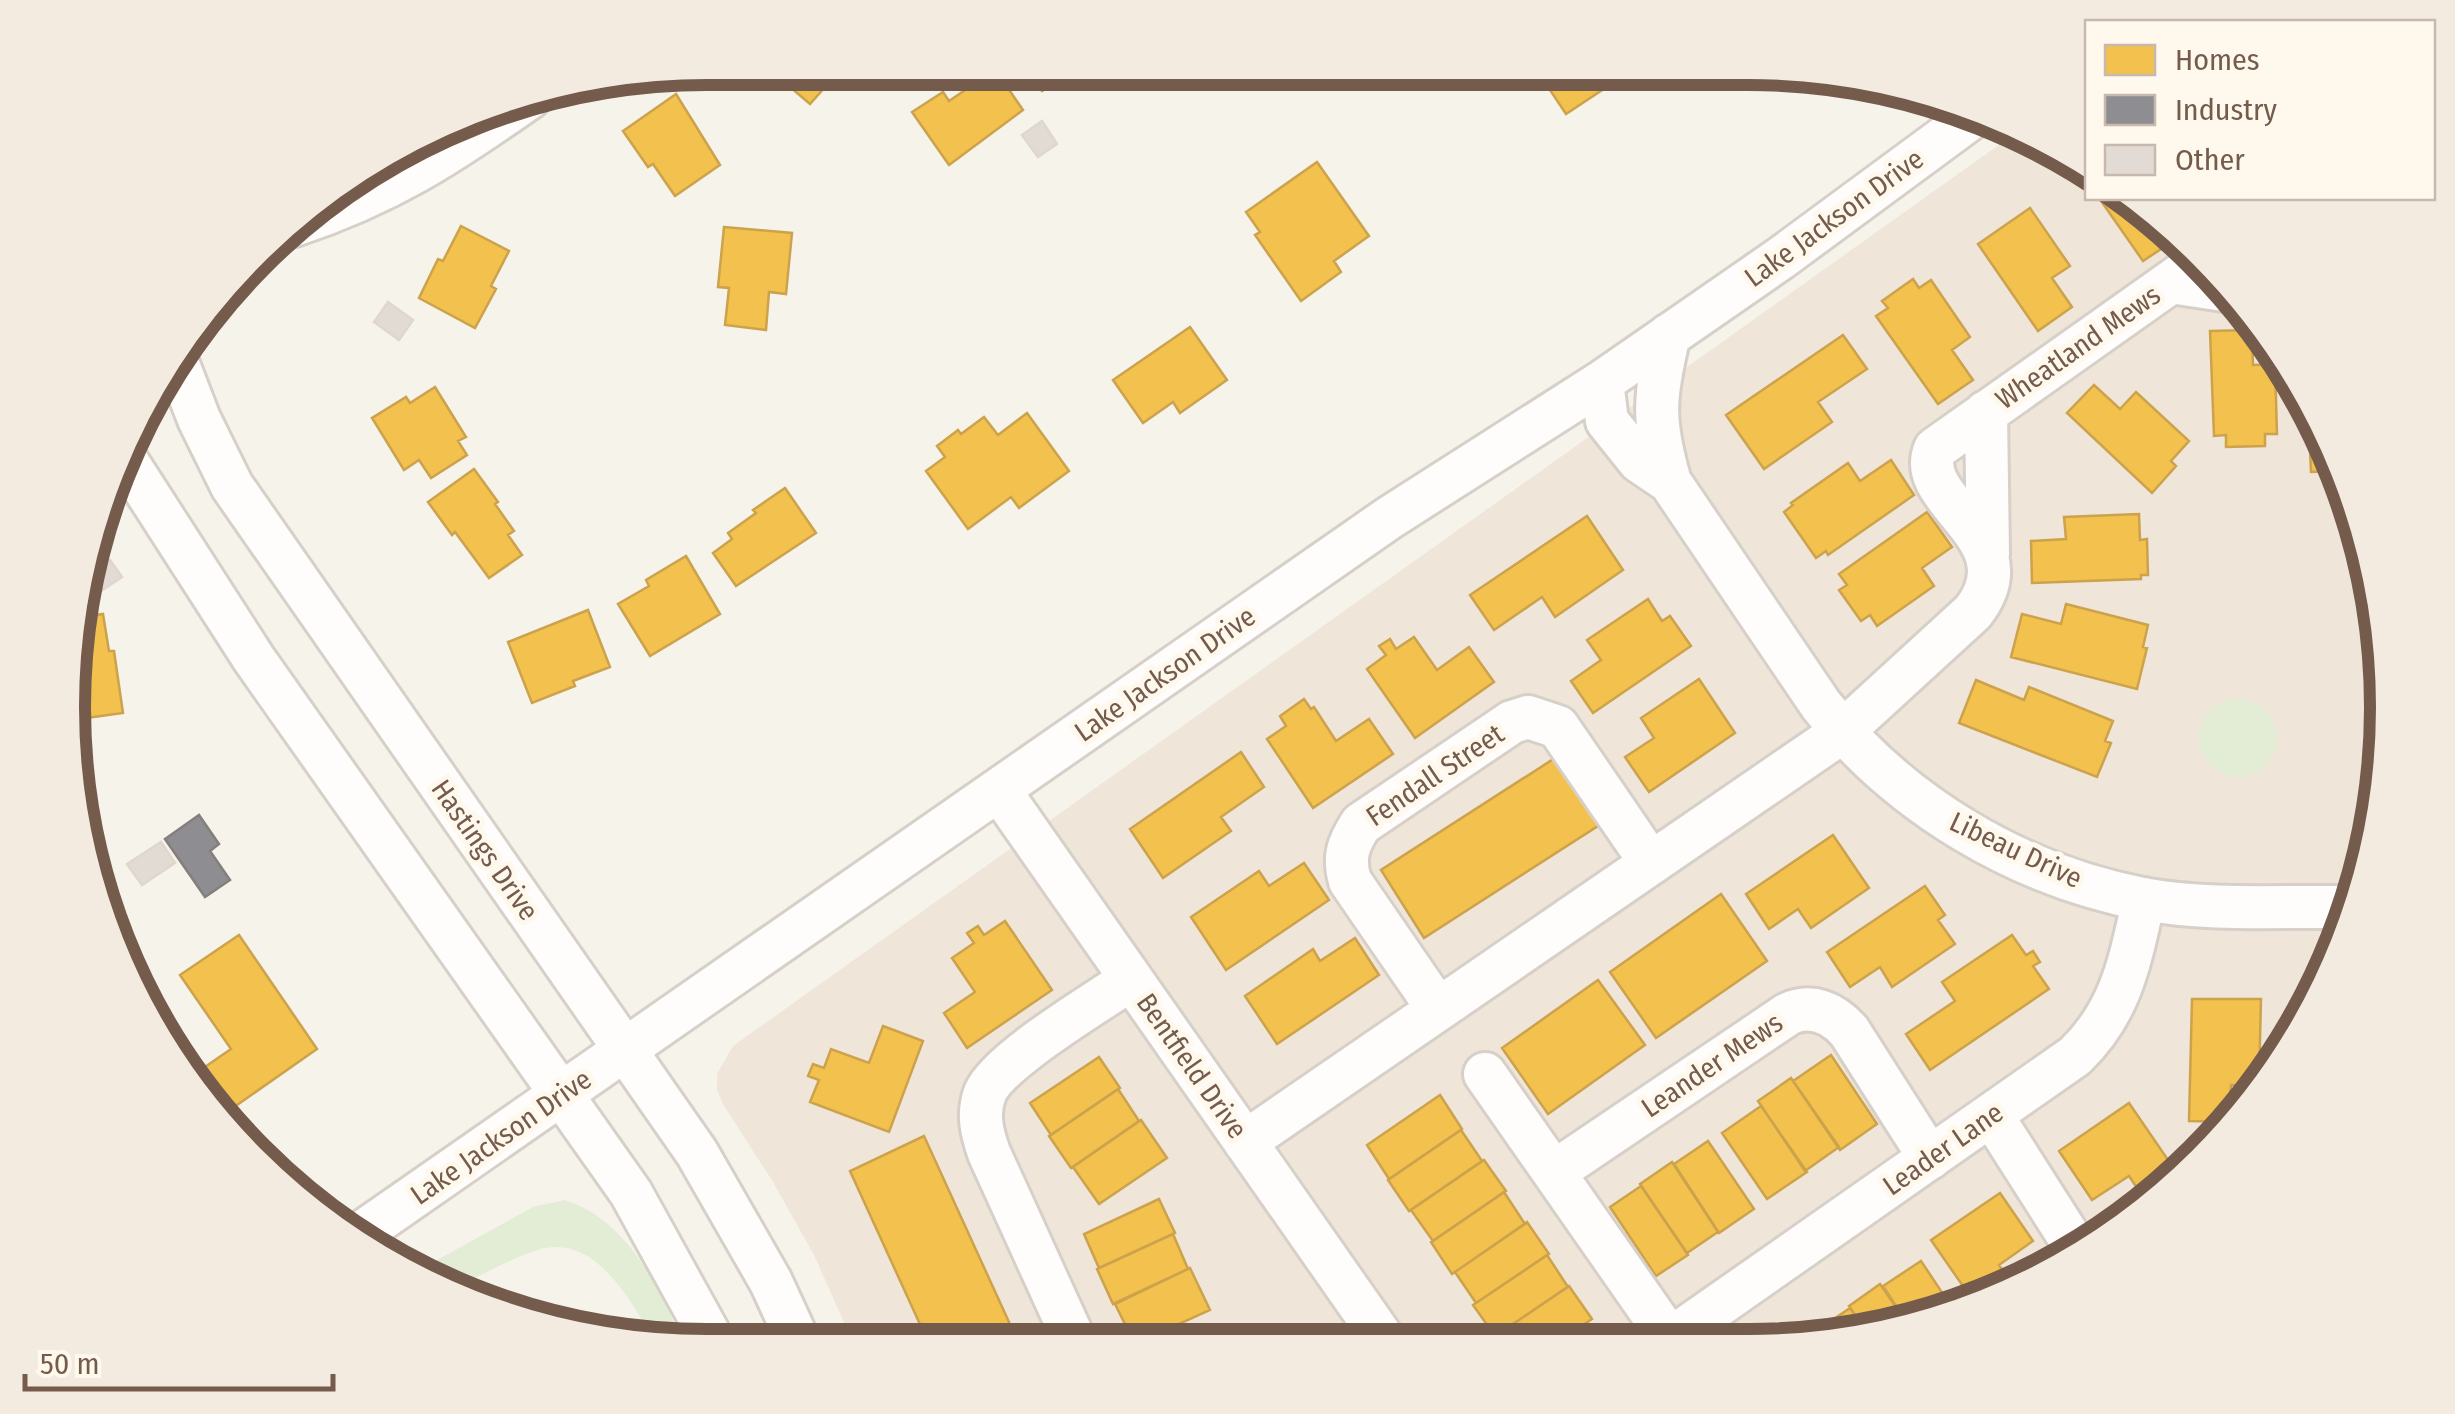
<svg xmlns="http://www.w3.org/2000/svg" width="2455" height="1414" viewBox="0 0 2455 1414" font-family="'Fira Sans Condensed',sans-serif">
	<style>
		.residential { fill: #efe6d9 }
		.green { fill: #e3edd6 }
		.homes { fill: #f2c14e; stroke: #cca24d; stroke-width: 2.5 }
		.industry { fill: #8d8d92; stroke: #867e7d; stroke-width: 2.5 }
		.building { fill: #e2dbd3; stroke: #dfd6ce; stroke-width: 2.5 }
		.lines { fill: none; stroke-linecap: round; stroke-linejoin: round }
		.minor-casing { stroke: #d6d0c9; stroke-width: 48 }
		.minor { stroke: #fefdfc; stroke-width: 42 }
		.labels { text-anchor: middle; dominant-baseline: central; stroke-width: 10; stroke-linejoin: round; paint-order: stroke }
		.street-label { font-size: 28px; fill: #745b4c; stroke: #fef8ed }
		.rim { fill: none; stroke: #745b4c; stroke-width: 12 }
	</style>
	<rect width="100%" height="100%" fill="#f6f3eb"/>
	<path class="residential" d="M2017 132 2068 153 2087 170 2088 198H2118L2256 318 2366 542 2382 791 2302 1027 2201 1159 2103 1239 1954 1312 1831 1341 854 1345 814 1255 773 1182 723 1104 717 1090V1074L733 1046Z"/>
	<path class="green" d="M2199 738a39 39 0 1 1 78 0a39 39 0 1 1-78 0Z
		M564 1200C626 1218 660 1288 684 1345L655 1343C632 1302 595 1232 538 1250 509 1259 481 1276 453 1288L415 1272 533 1207Z"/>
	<path class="homes" d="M774 68H842L810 104 777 76 780 73Z
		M1029 68H1092L1079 76 1076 72 1042 91Z
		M1536 69H1634L1566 114Z
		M999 75 1023 110 949 165 912 112 943 92 949 101 977 82 981 88Z
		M676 94 720 165 675 196 653 164 648 167 623 131Z
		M1317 162 1369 236 1334 261 1341 272 1301 301 1255 235 1260 232 1246 212Z
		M2099 198H2118L2170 243 2143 261Z
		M2030 208 2070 266 2052 278 2072 307 2038 331 1978 244Z
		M461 226 509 251 491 286 496 289 475 328 419 298 438 259 443 261Z
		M724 227 792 233 786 294 769 292 766 330 725 325 729 288 718 287Z
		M1913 279 1919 288 1931 280 1970 337 1952 350 1973 380 1938 404 1876 316 1888 308 1882 301Z
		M1190 327 1227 380 1180 413 1173 402 1143 423 1113 380Z
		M2252 330 2253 365 2275 364 2277 434H2265V446L2226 447V435L2214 436 2210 331Z
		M1843 335 1867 369 1818 402 1832 422 1764 469 1726 415Z
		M2094 385 2120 409 2136 392 2189 441 2171 461 2176 466 2152 493 2067 413Z
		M435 387 466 437 458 441 467 455 431 478 419 460 404 470 372 418 406 397 410 403Z
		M1027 413 1069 471 1019 508 1011 497 968 529 926 471 945 457 937 446 958 430 961 434 984 417 998 435Z
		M2309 427 2331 471 2311 472Z
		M1891 460 1914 495 1828 555 1826 551 1816 558 1784 512 1793 505 1791 503 1848 463 1860 481Z
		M474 469 498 502 495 504 514 531 508 535 522 555 489 578 455 532 452 535 428 502Z
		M785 488 816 533 736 586 713 553 732 539 728 533 756 513 753 510Z
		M1927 512 1952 547 1922 568 1934 586 1877 626 1870 615 1861 621 1839 590 1847 585 1839 574Z
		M2139 514 2140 540 2147 539 2148 575H2141V579L2032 583 2031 541 2066 539 2064 517Z
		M1587 516 1623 570 1555 617 1542 597 1494 630 1470 595Z
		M686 556 720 614 650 656 618 604 649 586 646 580Z
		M1648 599 1662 621 1670 616 1691 646 1593 713 1571 681 1601 660 1587 640Z
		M2066 604 2148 625 2143 647 2147 648 2137 689 2011 657 2022 614 2061 624Z
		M588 610 610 667 573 681 575 686 532 703 508 642Z
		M103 614 109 651H114L123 713 72 720 82 617Z
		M1414 637 1437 670 1469 647 1494 682 1415 738 1367 669 1386 655 1379 646 1390 639 1396 649Z
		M1699 679 1735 733 1649 792 1625 757 1654 738 1641 718Z
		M1976 680 2024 700 2029 687 2113 721 2105 741 2111 743 2097 777 1959 723Z
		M1304 699 1311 709 1314 707 1336 741 1369 719 1393 754 1313 808 1267 739 1286 726 1280 716Z
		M1241 752 1264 787 1221 817 1231 831 1163 878 1130 829Z
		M1558 756 1601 824 1424 938 1381 870Z
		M1833 835 1869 888 1811 928 1798 909 1769 929 1746 894Z
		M1304 863 1329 900 1226 970 1191 917 1259 871 1269 886Z
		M1925 886 1945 915 1938 920 1955 944 1892 987 1880 967 1850 987 1827 952Z
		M1721 894 1767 961 1656 1038 1610 972Z
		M1005 921 1052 990 967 1048 944 1013 975 992 952 958 974 943 967 933 978 926 984 935Z
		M239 935 317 1049 227 1112 199 1071 231 1049 180 975Z
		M2012 935 2026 955 2033 951 2040 962 2033 966 2049 989 1930 1070 1906 1034 1955 1001 1942 982Z
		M1355 938 1379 975 1277 1044 1245 996 1313 949 1320 961Z
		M1598 980 1645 1045 1548 1114 1502 1048Z
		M2312 982 2317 983 2298 1032 2299 993 2312 994Z
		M2192 999H2261L2259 1083 2256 1086 2231 1085 2229 1122 2189 1121Z
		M883 1026 923 1041 889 1132 810 1102 819 1080 808 1076 813 1064 824 1068 831 1049 869 1063Z
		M1831 1055 1877 1124 1840 1150 1793 1081Z
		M1099 1057 1120 1088 1051 1135 1030 1103Z
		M1791 1078 1839 1147 1805 1171 1758 1101Z
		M1118 1089 1139 1121 1071 1168 1049 1136Z
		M1440 1095 1462 1129 1389 1179 1367 1145Z
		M2129 1103 2179 1176 2147 1203 2129 1176 2092 1200 2059 1151Z
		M1761 1106 1807 1172 1767 1199 1722 1133Z
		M1141 1120 1167 1158 1099 1204 1073 1167Z
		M1461 1130 1482 1161 1409 1211 1388 1180Z
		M924 1136 1019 1344H929L850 1171Z
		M1708 1141 1754 1209 1719 1233 1674 1164Z
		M1484 1160 1506 1191 1433 1241 1411 1210Z
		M1672 1162 1718 1232 1687 1253 1640 1184Z
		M1641 1186 1688 1255 1656 1276 1610 1207Z
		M1504 1192 1525 1224 1452 1274 1431 1242Z
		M2000 1193 2033 1241 1999 1265 2012 1284 1974 1302 1931 1240Z
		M1159 1199 1175 1233 1099 1268 1084 1234Z
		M1527 1222 1549 1254 1476 1303 1455 1272Z
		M1173 1234 1188 1269 1113 1304 1097 1269Z
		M1547 1255 1568 1287 1495 1336 1473 1305Z
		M1921 1261 1955 1312 1907 1323 1883 1286Z
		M1190 1268 1210 1310 1135 1344 1115 1304Z
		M1880 1284 1907 1323 1867 1333 1849 1306Z
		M1569 1286 1592 1319 1558 1342H1502L1497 1335Z
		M1850 1308 1867 1333 1827 1341 1819 1329Z"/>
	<path class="industry" d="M199 815 219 844 210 851 230 880 205 897 165 839Z"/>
	<path class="building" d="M1042 121 1057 144 1038 157 1022 135Z
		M388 302 413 320 399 340 374 322Z
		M110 560 122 577 101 591 89 575Z
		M161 842 175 863 142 885 127 864Z"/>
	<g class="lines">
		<defs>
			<path id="minor" d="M294 225C390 193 449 154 530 97
				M2171 282 2224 290
				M1669 335C1654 397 1652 420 1670 482L1821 705C1900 805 2018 875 2143 899 2208 911 2277 906 2343 907
				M174 354 199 419 232 486 697 1153 771 1282 800 1345
				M1602 382 1607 421 1639 461 1670 482
				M1986 412 1988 554
				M126 460 254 659 631 1193 715 1345
				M999 790 1386 1343
				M1438 1009 1350 881C1343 857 1348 844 1361 824L1512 722 1528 717 1558 727 1651 863
				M1485 1074 1670 1339
				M1992 1116 2078 1251
				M1245 1142 1842 732 1973 612C2031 538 1912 502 1935 449L2195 265
				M1554 1172 1788 1014C1812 1003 1833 1013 1849 1031L1930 1158
				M357 1236 1389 518 1602 382 1781 258 1975 115
				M1666 1342 2075 1056C2122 1011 2130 960 2144 899
				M1076 1344 989 1153C982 1133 977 1114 985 1093 999 1060 1098 1002 1131 979"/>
		</defs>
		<use href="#minor" class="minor-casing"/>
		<use href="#minor" class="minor"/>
	</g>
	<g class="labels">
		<g class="street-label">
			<text transform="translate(1834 218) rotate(-36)">Lake Jackson Drive</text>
			<text transform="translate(2078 347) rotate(-35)">Wheatland Mews</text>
			<text transform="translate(1165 674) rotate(-35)">Lake Jackson Drive</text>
			<text transform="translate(1435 775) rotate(-34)">Fendall Street</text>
			<text transform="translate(485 850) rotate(55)">Hastings Drive</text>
			<text transform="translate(2016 850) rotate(25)">Libeau Drive</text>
			<text transform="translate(1712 1065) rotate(-34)">Leander Mews</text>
			<text transform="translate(1192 1066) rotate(55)">Bentfield Drive</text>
			<text transform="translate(501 1137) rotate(-35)">Lake Jackson Drive</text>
			<text transform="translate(1943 1149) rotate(-35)">Leader Lane</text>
		</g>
	</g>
	<path d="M0 0H2455V1414H0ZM707 85H1748A622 622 0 0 1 2370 707V707A622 622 0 0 1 1748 1329H707A622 622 0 0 1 85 707V707A622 622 0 0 1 707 85Z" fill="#f3ebe0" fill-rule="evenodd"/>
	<path class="rim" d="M707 85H1748A622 622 0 0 1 2370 707V707A622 622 0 0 1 1748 1329H707A622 622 0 0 1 85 707V707A622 622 0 0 1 707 85Z"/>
	<rect x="2085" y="20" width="350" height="180" fill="#fef8ed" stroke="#c7b9ad" stroke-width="2.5"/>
	<rect x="2105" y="45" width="50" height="30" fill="#f2c14e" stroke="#c7b9ad" stroke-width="2.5"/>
	<text x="2175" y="70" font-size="30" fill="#745b4c">Homes</text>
	<rect x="2105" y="95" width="50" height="30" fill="#8d8d92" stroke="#c7b9ad" stroke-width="2.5"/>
	<text x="2175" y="120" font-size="30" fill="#745b4c">Industry</text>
	<rect x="2105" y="145" width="50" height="30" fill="#e2dbd3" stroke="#c7b9ad" stroke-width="2.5"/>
	<text x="2175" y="170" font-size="30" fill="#745b4c">Other</text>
	<path d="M25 1374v15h308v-15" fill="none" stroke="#745b4c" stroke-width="5"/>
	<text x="40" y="1374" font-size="30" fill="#745b4c" stroke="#fef8ed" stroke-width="8" paint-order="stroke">50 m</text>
</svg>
